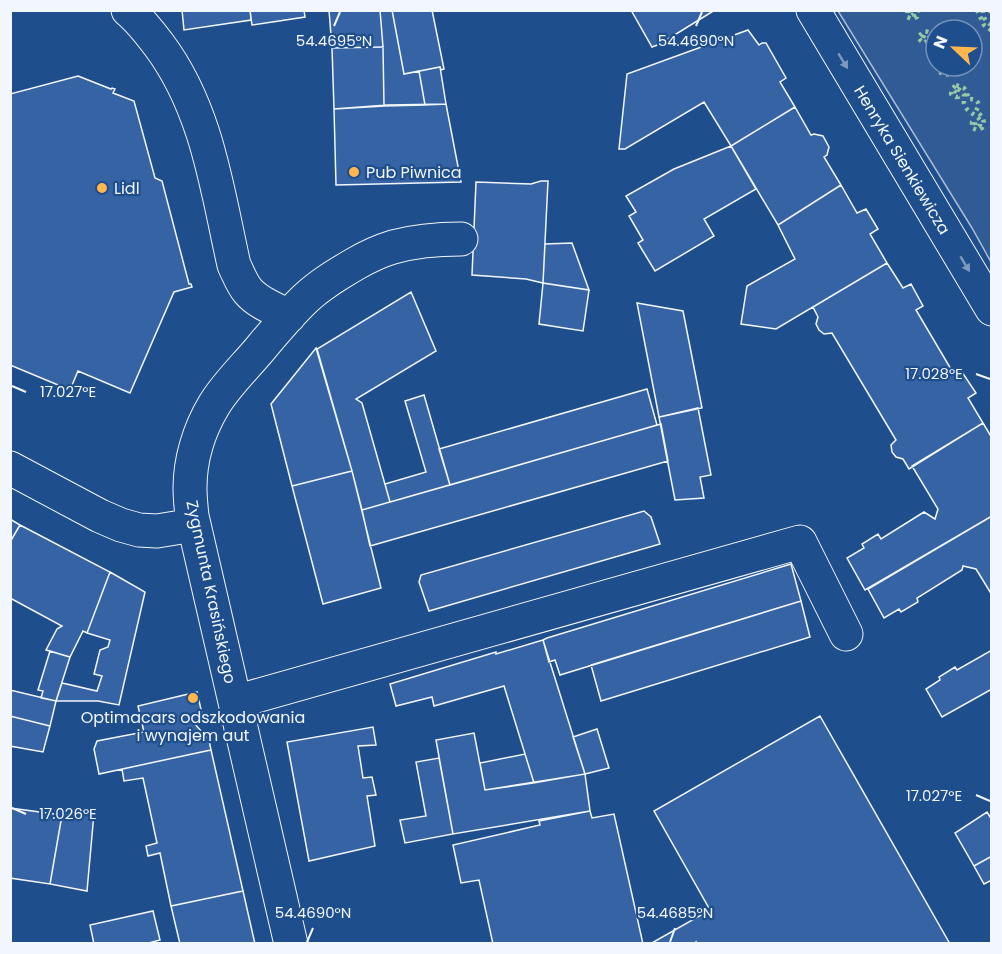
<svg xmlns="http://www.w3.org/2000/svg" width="1002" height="954" viewBox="0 0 1002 954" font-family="Poppins,sans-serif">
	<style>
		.green { fill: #305b95; stroke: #a8bbd7; stroke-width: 1.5; fill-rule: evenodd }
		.building { fill: #3563a3; stroke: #f2f6ff; stroke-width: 1.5 }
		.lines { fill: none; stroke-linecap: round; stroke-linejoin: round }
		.minor-casing { stroke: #f2f6ff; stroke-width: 35 }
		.major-casing { stroke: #f2f6ff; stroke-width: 35 }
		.minor { stroke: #1f4e8c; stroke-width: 33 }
		.major { stroke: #1f4e8c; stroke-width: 33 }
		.hedge { stroke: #97c8a6; stroke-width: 4.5; stroke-dasharray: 3 4.5; stroke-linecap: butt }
		.oneway { fill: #7e9ac0 }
		.ticks { fill: none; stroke: #f2f6ff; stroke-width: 2 }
		.poi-dot { fill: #ffb74d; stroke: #1f4e8c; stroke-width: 2 }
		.labels { text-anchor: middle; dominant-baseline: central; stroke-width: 4.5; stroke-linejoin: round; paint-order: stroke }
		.street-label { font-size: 16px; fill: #f2f6ff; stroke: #1f4e8c }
		.poi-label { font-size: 16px; fill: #f2f6ff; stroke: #1f4e8c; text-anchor: start }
		.ticks-label { font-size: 15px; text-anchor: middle; fill: #f2f6ff; stroke: #1f4e8c; stroke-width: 4.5; stroke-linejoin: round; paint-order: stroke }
	</style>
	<rect width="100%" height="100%" fill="#1f4e8c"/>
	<path class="green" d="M838 11H991V262L972 228ZM936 30H972V66H936Z"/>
	<path class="building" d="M182 10H250L251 20 184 30Z
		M250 10H304L305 17 252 25Z
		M329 10H380L383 47 332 48Z
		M380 10H392L404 74 419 71 425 105 384 106 383 47Z
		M392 10H432L444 69 441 70 440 67 404 74Z
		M631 10H715L660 44 652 47Z
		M748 30 759 45 762 43H766L786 78 780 82 795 107 731 146 704 102 625 149H619L627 74Z
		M383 47 384 106 334 109 332 48Z
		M440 67 446 104 425 105 419 71Z
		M78 76 111 89 112 88 115 89 113 93 134 101 155 178 162 181 189 284H191L192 287 174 292 130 393 78 371 70 390 10 365V94Z
		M446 104 461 182 336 185 334 109 387 105Z
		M795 107 811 135 814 134 823 136 829 147 827 155 824 157 841 185 778 225 731 146Z
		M731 146 756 189 704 219 714 236 655 271 638 243 643 240 629 216 636 212 626 196 674 169Z
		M541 181H548L543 283 526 279 472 275 476 182 531 184Z
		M841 185 857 213 866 209 878 229 870 234 887 263 776 329 741 324 747 286 795 259 778 225Z
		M572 243 589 290 543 283 545 244Z
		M887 263 903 288 911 284 923 306 916 310 955 376 962 372 976 393 968 398 983 423 909 469 903 459 896 457 892 452 891 445 896 440 832 333 824 334 819 330 816 324 818 317 813 307Z
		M543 283 589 290 583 331 539 324Z
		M411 292 436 351 356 399 362 403 390 502 362 510 352 471 317 349Z
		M637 303 683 311 702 408 659 417Z
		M316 348 352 471 292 486 271 404Z
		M647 389 657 425 450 485 439 449Z
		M424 395 450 485 390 502 385 484 426 472 405 401Z
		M698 408 711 475 700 477 704 498 675 500 659 417Z
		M983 423 992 438V516L865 590 847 558 864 548 862 544 878 534 881 539 924 512 935 519 938 509 912 466Z
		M661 424 668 461 370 546 362 510Z
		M352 471 381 588 323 604 292 486Z
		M644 511 651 517 660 544 429 611 419 582 421 575Z
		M992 516V595L976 569 963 566 962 570 917 598 918 602 901 612 899 609 884 618 868 589Z
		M10 519 20 525 10 542Z
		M20 525 110 572 87 633 83 631 70 657 46 650 57 629 62 626 10 598V542Z
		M791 564 801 601 560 675 555 660 549 662 543 640 547 638Z
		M110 572 145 592 119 705 98 701H56L62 683 97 691 102 676 94 674 100 650 108 647 110 640 87 633Z
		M801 601 810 637 601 701 591 665Z
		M543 640 585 774 534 783 504 686 434 706 432 697 396 706 390 684 496 652V654Z
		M992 650V689L942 717 926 689 940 680 939 677 955 667 957 670Z
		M50 651 70 657 56 701 41 698 43 691 38 690Z
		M10 690 56 701 50 726 10 716Z
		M197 692 203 718 194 723 209 740 211 750 99 774 94 749 97 741 144 732 138 706Z
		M10 716 50 726 43 752 10 746Z
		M820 716 950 944H696V942L693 944H650L710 910 654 811Z
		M373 727 376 745 358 746 363 778 372 777 376 795 367 796 375 846 309 861 287 742Z
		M597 729 609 768 585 774 573 737Z
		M474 733 485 790 585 774 590 811 453 834 436 740Z
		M211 750 243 891 171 906 160 853 148 856 146 846 157 843 143 778 124 781 122 769Z
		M525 754 534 783 485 790 480 763Z
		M439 758 453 834 405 843 400 820 426 816 416 762Z
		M10 808 62 815 50 884 10 878Z
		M590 811 592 818 614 814 643 944H493L479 880 461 883 453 845 540 825 539 821Z
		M987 812 992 820V856L974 866 955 833Z
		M94 813 87 891 50 884 62 815Z
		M992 856V880L984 884 974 866Z
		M243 891 255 944H180L171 906Z
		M153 911 160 940 145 944H94L90 925Z"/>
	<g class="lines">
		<defs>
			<path id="minor" d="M128 10C140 20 150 33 159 45 207 109 217 189 234 265 238 273 242 284 248 291 258 303 275 309 289 316
				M10 468 100 516 121 525 139 530 157 531 194 525
				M235 702 800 542 846 634
				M291 944 192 516C191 507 190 497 190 488 190 460 199 430 214 405 226 385 245 367 260 349 275 331 290 313 306 298 321 284 338 274 355 264 367 257 380 251 393 247 415 241 438 239 461 239"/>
			<path id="major" d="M813 10 992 309"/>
		</defs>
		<use href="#minor" class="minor-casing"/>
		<use href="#major" class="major-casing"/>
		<use href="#minor" class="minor"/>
		<use href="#major" class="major"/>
		<path class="hedge" d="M907 10V17L912 19 917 17 918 10
			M909 10 910 15 911 16 914 14 915 10
			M977 10 984 25 992 31
			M983 10C982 16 986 23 992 25
			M990 10 992 17
			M936 44C934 37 933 32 924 31L918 37 921 41 924 43 927 41 923 38 924 35H928L931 38 932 51 936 57
			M948 66V70L945 72 943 71 942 66 939 68 942 75 950 74 951 66
			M956 85 964 88 967 92 968 99C973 99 977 99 979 105L976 111C982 116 986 120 982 128L977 130 972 128V122L973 121H975V126L977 127 980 125V120C976 114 968 113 965 106 961 98 969 95 958 89L954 90 958 94V97H956L951 94 952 89Z"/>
	</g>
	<defs><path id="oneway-solid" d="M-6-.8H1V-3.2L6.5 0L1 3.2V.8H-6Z" transform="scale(1.5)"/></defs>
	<g class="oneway">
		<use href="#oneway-solid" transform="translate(843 61) rotate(59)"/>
		<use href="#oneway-solid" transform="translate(965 264) rotate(59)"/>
	</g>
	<path class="ticks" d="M334 26 340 12M696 26 702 12M976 374 990 379M12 386 26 392M976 795 990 801M12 808 26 814M307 942 313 928M670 942 675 928"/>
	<g class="poi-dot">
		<circle cx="354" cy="172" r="6"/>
		<circle cx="102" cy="188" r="6"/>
		<circle cx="193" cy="698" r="6"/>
	</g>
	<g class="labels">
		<g class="street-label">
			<text transform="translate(902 160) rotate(59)">Henryka Sienkiewicza</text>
			<text transform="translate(211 592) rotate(78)">Zygmunta Krasińskiego</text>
		</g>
		<g class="poi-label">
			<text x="366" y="172">Pub Piwnica</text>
			<text x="114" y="188">Lidl</text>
			<text x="193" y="717" text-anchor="middle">Optimacars odszkodowania<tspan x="193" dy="18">i wynajem aut</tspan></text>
		</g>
	</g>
	<g class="ticks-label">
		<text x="334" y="46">54.4695°N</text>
		<text x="696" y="46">54.4690°N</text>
		<text x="934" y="379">17.028°E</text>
		<text x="68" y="397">17.027°E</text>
		<text x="934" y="801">17.027°E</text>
		<text x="68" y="819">17.026°E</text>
		<text x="313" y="918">54.4690°N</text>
		<text x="675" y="918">54.4685°N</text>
	</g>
	<rect width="1002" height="954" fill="none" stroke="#f2f6ff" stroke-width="24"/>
	<g transform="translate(954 48) rotate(293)"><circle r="28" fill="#1f4e8c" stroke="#7391ba" stroke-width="1.5"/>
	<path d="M0-4.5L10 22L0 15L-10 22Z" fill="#ffb74d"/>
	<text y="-9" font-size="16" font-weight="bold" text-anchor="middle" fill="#f2f6ff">N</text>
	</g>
</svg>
